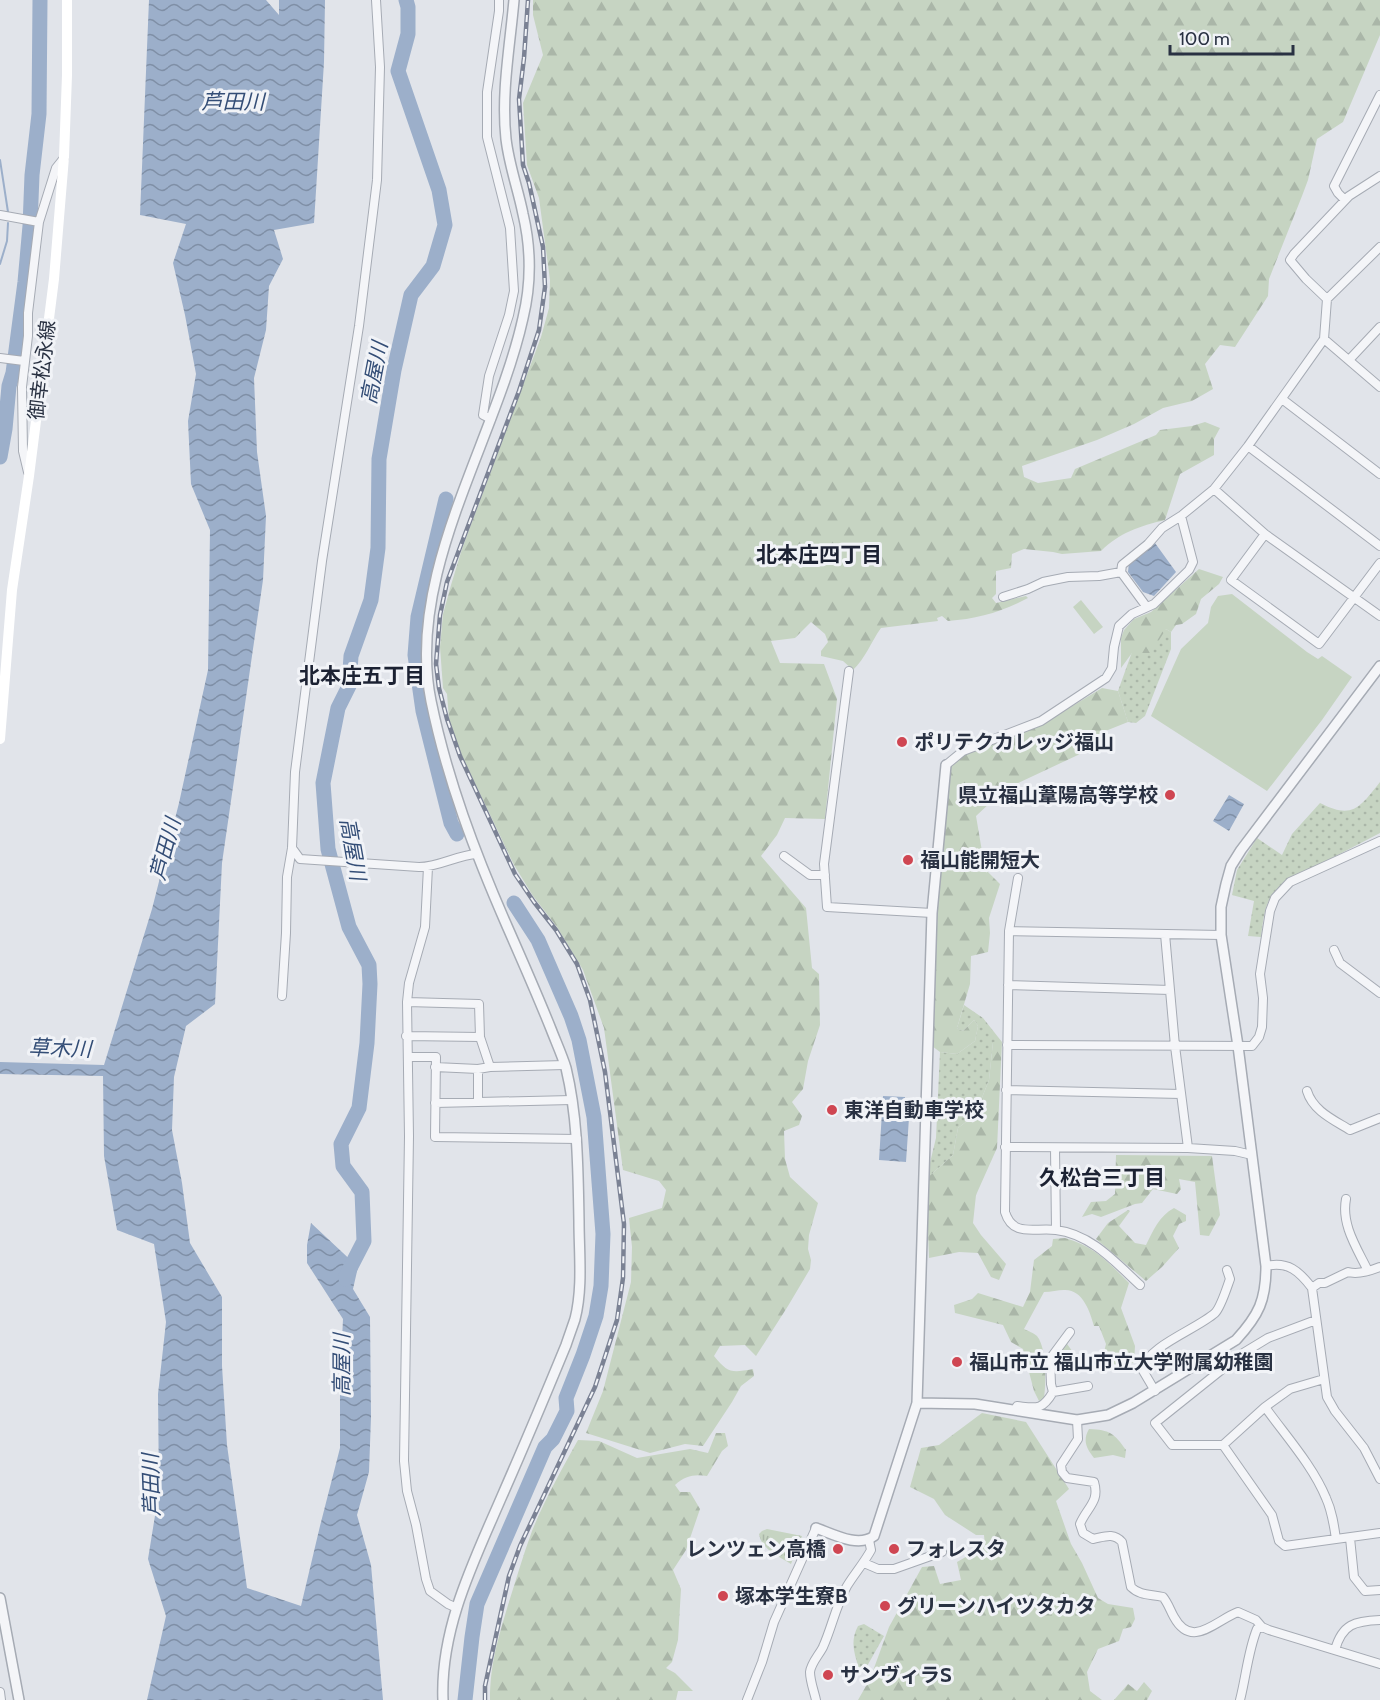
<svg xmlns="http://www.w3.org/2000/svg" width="1380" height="1700" viewBox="0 0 1380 1700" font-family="Cabin,'Noto Sans JP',sans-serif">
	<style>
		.grass { fill: url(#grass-dots) }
		.forest { fill: url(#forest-firs) }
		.park { fill: url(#park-tufts) }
		.pitch { fill: #c6d4c2 }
		.water { fill: url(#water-waves) }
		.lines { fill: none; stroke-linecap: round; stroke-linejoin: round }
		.stream { stroke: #9cafca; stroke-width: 2 }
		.river { stroke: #9cafca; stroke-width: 15 }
		.minor-casing { stroke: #a6abb4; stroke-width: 10 }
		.tertiary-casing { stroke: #a6abb4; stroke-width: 12 }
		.minor { stroke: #f4f5f8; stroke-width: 8 }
		.tertiary { stroke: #f4f5f8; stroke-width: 9 }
		.secondary { stroke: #fff; stroke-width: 10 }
		.rail-casing { stroke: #7b8294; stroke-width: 4.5 }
		.rail { stroke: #f1f3f7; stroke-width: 2; stroke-dasharray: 7; stroke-linecap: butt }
		.poi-dot { fill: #cf4652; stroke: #f1f3f7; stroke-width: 2 }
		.labels { text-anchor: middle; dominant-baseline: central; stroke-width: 6; stroke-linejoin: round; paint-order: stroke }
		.street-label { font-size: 20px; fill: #293142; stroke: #f1f3f7 }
		.poi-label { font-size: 20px; font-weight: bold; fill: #293142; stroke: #f1f3f7; text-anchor: start }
		.water-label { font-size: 21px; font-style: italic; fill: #334d76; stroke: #f1f3f7 }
		.neighbourhood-label { font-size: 21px; font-weight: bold; fill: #1c2233; stroke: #f1f3f7 }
	</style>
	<defs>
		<pattern id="grass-dots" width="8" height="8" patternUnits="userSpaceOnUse" patternTransform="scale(1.5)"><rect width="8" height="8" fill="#c6d4c2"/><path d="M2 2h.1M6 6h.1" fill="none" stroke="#aab6a8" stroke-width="1.8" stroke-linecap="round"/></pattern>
		<pattern id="forest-firs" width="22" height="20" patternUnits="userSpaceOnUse" patternTransform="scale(1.5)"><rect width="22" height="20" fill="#c6d4c2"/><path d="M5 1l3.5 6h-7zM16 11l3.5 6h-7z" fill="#aab6a8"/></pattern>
		<pattern id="park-tufts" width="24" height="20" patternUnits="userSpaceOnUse" patternTransform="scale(1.5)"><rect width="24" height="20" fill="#c6d4c2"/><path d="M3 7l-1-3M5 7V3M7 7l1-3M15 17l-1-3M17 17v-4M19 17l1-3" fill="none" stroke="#aab6a8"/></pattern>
		<pattern id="water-waves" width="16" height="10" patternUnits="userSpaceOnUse" patternTransform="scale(1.5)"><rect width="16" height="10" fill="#9cafca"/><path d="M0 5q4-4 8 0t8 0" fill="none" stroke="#7f8fa6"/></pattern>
	</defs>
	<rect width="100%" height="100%" fill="#e1e4ea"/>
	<path class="grass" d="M1166 629 1171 632V649L1145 716 1136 723 1128 722 1118 691 1132 652Z
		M1380 782V833L1282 884C1264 900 1264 915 1261 937L1248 936 1254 901 1232 895 1237 870 1257 838 1282 855 1292 834 1320 803C1353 820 1360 807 1380 782Z
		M964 1005 983 1018 1002 1042H993L989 1080 975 1115 958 1128 953 1155 926 1179 936 1138 940 1052 957 1054 975 1041 978 1026 974 1020 963 1031 957 1028Z
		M864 1624 884 1636 866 1668H859C854 1653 850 1641 858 1626Z"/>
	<path class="forest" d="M533 0H1380V35L1343 122 1317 139 1308 180 1302 196 1269 279 1268 296 1235 347 1220 345 1205 364 1213 389 1192 401 1163 408 1134 424 1097 440 1022 466 1024 477 1038 483 1071 478 1075 469 1156 435 1160 430 1192 426 1205 422 1220 428 1214 439V455L1180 474 1165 520C1140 526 1119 533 1101 551L1062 554 1053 552 1024 549 1012 554 1011 568 996 571V594L992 598 996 603 1026 596 1028 598C1002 612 977 619 948 621L942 616 937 618 938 621 881 628C871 642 865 659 853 670L843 661 821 656V651L828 642 825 634 811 622 795 638 771 641 780 663 824 664 837 699 825 819 785 818 777 835 761 856 806 908 812 968 819 974 820 1025 808 1061 803 1089 792 1102 802 1116 799 1125 784 1131 785 1159 790 1177 818 1203 809 1235 808 1249 811 1260 810 1269 788 1306 756 1356 745 1345 720 1346 714 1356C728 1373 731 1373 753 1369L754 1376 741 1386 732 1402 703 1446 685 1444 650 1453 586 1433 603 1391 631 1282 632 1247 629 1218 662 1208 666 1190 659 1181 623 1170 604 1028 583 970 557 927 533 896 514 865 461 754 449 719 447 694 443 688 440 647 443 614 451 585 462 549 541 337 549 308 550 280 539 198 527 165 523 103 543 55 533 15Z
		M1199 569 1223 577 1219 584 1201 599 1196 614 1182 624 1176 625 1171 632 1166 629 1151 653H1132L1121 668V638L1124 630 1134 619 1151 612Z
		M1102 688 1118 691 1128 722 1103 732 1078 755 1005 789 976 816 985 869 1000 884 989 918 990 933 988 952 971 956 970 984 957 1028 963 1031 974 1020 978 1026 975 1041 957 1054 940 1052 932 1046 934 914 948 767 966 753 1043 724Z
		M993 1042H1002L997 1148 976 1195 973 1223 981 1235 1006 1264 999 1280 991 1277 978 1253 959 1252 929 1258 926 1179 953 1155 958 1128 975 1115 989 1080Z
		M1116 1155 1212 1156 1220 1215 1209 1236 1200 1235 1195 1182 1179 1179 1181 1189 1177 1194 1153 1189 1142 1203 1135 1204 1101 1217 1092 1214 1082 1217 1091 1202 1106 1201 1115 1194Z
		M1174 1208 1186 1215V1221L1179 1224 1173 1236 1179 1248 1162 1267 1146 1281 1096 1239 1108 1223 1128 1210 1130 1211 1119 1226 1135 1243 1146 1245C1153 1231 1159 1216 1174 1208Z
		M1065 1238C1094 1246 1108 1262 1129 1283L1121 1308 1135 1346 1134 1363 1105 1365 1095 1369 1057 1364 1054 1355 1065 1341 1077 1358 1095 1359 1103 1356 1106 1344 1099 1326H1094C1090 1312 1083 1289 1064 1290 1058 1290 1051 1292 1044 1292L1024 1329C1028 1331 1034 1333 1037 1336 1047 1348 1046 1384 1044 1398L1039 1401 1034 1391 1023 1349 1011 1342 1003 1325 955 1313 954 1305 972 1299 978 1293 1023 1307 1030 1292 1034 1260 1052 1246 1053 1239Z
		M982 1413 1026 1422 1069 1489 1056 1501 1071 1544 1082 1563 1098 1598 1108 1604 1133 1608 1135 1619 1131 1627 1123 1629 1119 1641 1098 1649 1087 1672 1090 1691 1102 1700H858L870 1679 889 1627 922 1567 934 1566 940 1584 961 1580 957 1562 985 1546 984 1535H976L945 1515 934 1499 910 1487 921 1448 939 1445Z
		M1089 1429C1110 1430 1114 1433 1126 1450L1125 1458 1113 1455 1094 1458C1087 1449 1082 1441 1089 1429Z
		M716 1433H725L728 1446 722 1451 707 1476C694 1474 685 1476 675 1485L680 1492H690L700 1509 686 1550 673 1570 681 1589 678 1640 672 1662 666 1668 675 1673 693 1691H678L676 1700H490C490 1664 498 1639 508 1605 516 1580 523 1555 532 1531 545 1499 562 1469 578 1440L599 1441 637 1458 690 1449 708 1453Z
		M1144 1682 1152 1691 1147 1700H1114L1128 1684 1137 1691Z"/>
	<path class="park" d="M767 1529 802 1536 791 1564C778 1556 762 1550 759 1534L762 1531Z"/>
	<path class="pitch" d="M1232 594 1307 652 1318 659 1322 656 1352 677 1322 720 1267 791 1151 716 1181 649 1208 623 1211 607 1218 596Z
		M1081 600 1103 627 1094 634 1073 607Z"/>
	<path class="water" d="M149 0H266L279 15V0H325L324 62 314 223 274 230 283 259 269 286 266 330 254 378 257 452 266 516 263 580 222 863 215 1004 186 1026 174 1077 172 1130 182 1183 190 1243 222 1297V1366L227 1445 247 1588 301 1606 320 1526 340 1448V1381L343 1319 307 1263V1245L311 1223 358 1267 353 1289 370 1317 371 1417 369 1472 357 1515 371 1565 383 1700H147L166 1616 148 1559 159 1491 158 1394 166 1322 154 1244 117 1230 104 1156 103 1076 0 1074V1062L104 1065 152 909 179 803 208 670 210 530 191 484 188 421 196 374 185 315 173 263 186 224 140 215Z
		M1155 543 1176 572 1154 596 1143 592 1128 572 1129 562Z
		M1229 795 1244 804 1229 831 1213 821Z
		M883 1096 905 1097V1103H910L906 1162 879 1160Z"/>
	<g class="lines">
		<path class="stream" d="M0 160 8 212
			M0 264 7 241 8 223"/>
		<path class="river" d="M0 457 5 429 9 386 13 373 25 282 30 226 32 175 39 114 40 0
			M446 499 418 617 415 655 423 711 451 823 457 834
			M346 1279V1276L364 1241 362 1192 343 1166 341 1144 359 1108 367 1043 370 984 369 965 349 927 328 849 323 783 338 708 349 686 351 656 371 600 378 548 379 459 394 370 411 295 433 266 445 225 439 190 398 71 408 34V7L406 0
			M465 1700 472 1637 477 1604 545 1447 553 1439 567 1411 566 1398 583 1355 596 1316 601 1286 603 1234 594 1117 579 1040 571 1016 538 940 514 903"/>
		<defs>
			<path id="minor" d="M1345 200 1338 193 1334 186 1380 95
				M0 215 39 222
				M1327 299 1380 247
				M1324 339 1380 387
				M0 358 24 361
				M1349 360 1380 327
				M1282 399 1380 474
				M491 419 483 415 489 376 509 315 514 291 510 228 487 137V92L499 11V0
				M1248 446 1380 546
				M28 472 23 451 22 387 28 336V313L39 222 56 168 64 158
				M1214 489 1265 534 1380 616
				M1265 534 1231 580 1319 644 1380 563
				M1121 572 1122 565 1148 544 1162 528 1181 516
				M1003 597 1028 589 1043 582 1068 577 1099 576 1121 572 1146 606
				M849 671 824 864 827 907 932 913
				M946 765 963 751 1041 721 1106 678 1112 668 1114 647 1119 626 1132 614 1154 604 1189 570 1193 562 1181 516 1214 489 1248 446 1324 339 1327 299 1306 279 1290 260 1294 254 1349 196 1380 176
				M292 848 300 859 419 867C439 867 457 855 477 854
				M784 856 810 875H825
				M428 867 425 927 409 983 407 1002 409 1136 404 1461 407 1491 416 1525 426 1579 430 1591 448 1604 457 1608
				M1018 878 1009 931 1005 1212C1013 1238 1035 1227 1056 1230 1091 1234 1116 1263 1140 1285
				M1009 931 1221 935
				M1165 934 1175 1046 1188 1148
				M1334 950 1340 963 1380 993
				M1008 985 1170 990
				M282 996 286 933 287 877 292 848 295 772 322 561 359 326 377 180 380 67 376 0
				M407 1002 479 1004 480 1037
				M406 1036 480 1037 490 1067
				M1007 1045 1252 1046 1259 1037 1262 1027 1263 998 1260 974 1270 911 1275 898 1290 882 1380 841
				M409 1057H436L435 1137 577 1139
				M435 1067 478 1069 490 1067 565 1065
				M1006 1090 1181 1094
				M1307 1091C1313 1111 1334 1120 1350 1130L1380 1118
				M478 1101V1069
				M435 1103 572 1100
				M1005 1147 1188 1148 1235 1151 1252 1155
				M1055 1148 1056 1230
				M1346 1199C1341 1225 1357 1248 1368 1271
				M1266 1266C1288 1261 1299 1271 1312 1288L1327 1397 1335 1411 1364 1448 1380 1479
				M1312 1288 1319 1283H1325L1348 1272C1358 1275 1370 1271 1380 1267
				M1316 1320 1268 1338 1240 1355 1155 1423 1172 1445H1223L1272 1515 1279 1541 1285 1546 1380 1533
				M1155 1391 1142 1369C1148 1346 1197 1329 1215 1313 1221 1307 1227 1287 1230 1279L1227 1270
				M1053 1392 1088 1386
				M1265 1407C1285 1435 1313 1466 1326 1498 1332 1511 1334 1525 1336 1539
				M1015 1410 1017 1406C1036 1408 1042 1411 1053 1392L1051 1384 1050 1359 1070 1332
				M1077 1420 1078 1439 1061 1465 1062 1472 1067 1478 1094 1482C1100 1502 1087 1507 1080 1524L1083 1533 1093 1539C1104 1537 1113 1532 1122 1542L1131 1587C1140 1596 1151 1594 1163 1597 1168 1603 1170 1610 1174 1617 1192 1650 1216 1620 1238 1612L1256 1620 1262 1627 1269 1630 1380 1664
				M1223 1445 1265 1407 1290 1389 1324 1379
				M1350 1538 1354 1577 1365 1591 1380 1590
				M864 1563 878 1569H894L942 1552
				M1335 1650C1342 1624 1355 1621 1380 1620
				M0 1692 1 1700
				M747 1700 762 1662 774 1622 816 1528
				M816 1700C814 1691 810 1681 810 1672 811 1663 819 1655 823 1647 832 1627 836 1605 847 1586 855 1573 864 1563 871 1550L869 1540
				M1240 1700C1246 1677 1248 1651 1257 1629L1262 1627"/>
			<path id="tertiary" d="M917 1403 975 1404 1077 1420 1108 1415 1133 1403 1236 1340C1259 1315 1266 1300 1266 1266L1238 1046 1221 935V907L1226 884 1231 866 1241 850 1380 666
				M816 1528C833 1534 858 1548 874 1536L917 1403 932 913 946 765
				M0 1598 19 1700
				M443 1700C440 1628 474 1561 502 1496 524 1446 545 1396 566 1345 569 1336 572 1328 575 1319 583 1288 579 1253 579 1221 578 1170 578 1118 566 1068 562 1055 556 1042 551 1029 537 994 522 960 507 926 475 853 447 779 431 701 405 574 496 440 523 318 531 285 531 248 523 214 518 189 509 165 506 139 501 93 510 46 514 0"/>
		</defs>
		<use href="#minor" class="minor-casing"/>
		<use href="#tertiary" class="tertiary-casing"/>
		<use href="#minor" class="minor"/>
		<use href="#tertiary" class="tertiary"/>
		<path class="secondary" d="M0 739 12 590 29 476 54 279 64 157 67 75V0"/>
		<defs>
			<path id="rail" d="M485 1700V1686L509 1576 520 1546 595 1387 617 1320 623 1278 624 1224 605 1072 590 1000 577 964 556 930 534 902 515 874 460 756 447 719 439 688 436 664 440 615 447 582 519 391 539 330 545 287 543 247 529 183 523 165 519 99 524 58 528 0"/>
		</defs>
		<use href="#rail" class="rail-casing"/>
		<use href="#rail" class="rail"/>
	</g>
	<g class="poi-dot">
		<circle cx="902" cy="742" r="6"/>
		<circle cx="1170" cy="795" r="6"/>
		<circle cx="908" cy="860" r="6"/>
		<circle cx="832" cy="1110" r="6"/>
		<circle cx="957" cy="1362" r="6"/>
		<circle cx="838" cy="1549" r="6"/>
		<circle cx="894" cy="1549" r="6"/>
		<circle cx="723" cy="1596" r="6"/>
		<circle cx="885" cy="1606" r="6"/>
		<circle cx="828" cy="1675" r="6"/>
	</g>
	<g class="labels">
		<g class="street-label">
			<text transform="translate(42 370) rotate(-83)">御幸松永線</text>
		</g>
		<g class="poi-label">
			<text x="914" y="742">ポリテクカレッジ福山</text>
			<text x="1158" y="795" text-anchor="end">県立福山葦陽高等学校</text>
			<text x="920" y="860">福山能開短大</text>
			<text x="844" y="1110">東洋自動車学校</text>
			<text x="969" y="1362">福山市立 福山市立大学附属幼稚園</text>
			<text x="826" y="1549" text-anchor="end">レンツェン高橋</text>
			<text x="906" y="1549">フォレスタ</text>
			<text x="735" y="1596">塚本学生寮B</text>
			<text x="897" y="1606">グリーンハイツタカタ</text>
			<text x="840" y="1675">サンヴィラS</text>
		</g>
		<g class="water-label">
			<text x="233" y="101">芦田川</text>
			<text transform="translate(374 373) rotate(-79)">高屋川</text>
			<text transform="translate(165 849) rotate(-75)">芦田川</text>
			<text transform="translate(353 849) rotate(80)">高屋川</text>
			<text transform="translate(60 1048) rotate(2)">草木川</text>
			<text transform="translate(341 1365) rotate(-90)">高屋川</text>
			<text transform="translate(151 1485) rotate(-92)">芦田川</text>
		</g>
		<g class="neighbourhood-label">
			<text x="819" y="554">北本庄四丁目</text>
			<text x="362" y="675">北本庄五丁目</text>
			<text x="1102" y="1177">久松台三丁目</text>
		</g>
	</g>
	<path d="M1170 45v9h123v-9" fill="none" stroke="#293142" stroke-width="3"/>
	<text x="1179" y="45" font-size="18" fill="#293142" stroke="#f1f3f7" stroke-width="4.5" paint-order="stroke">100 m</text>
</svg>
